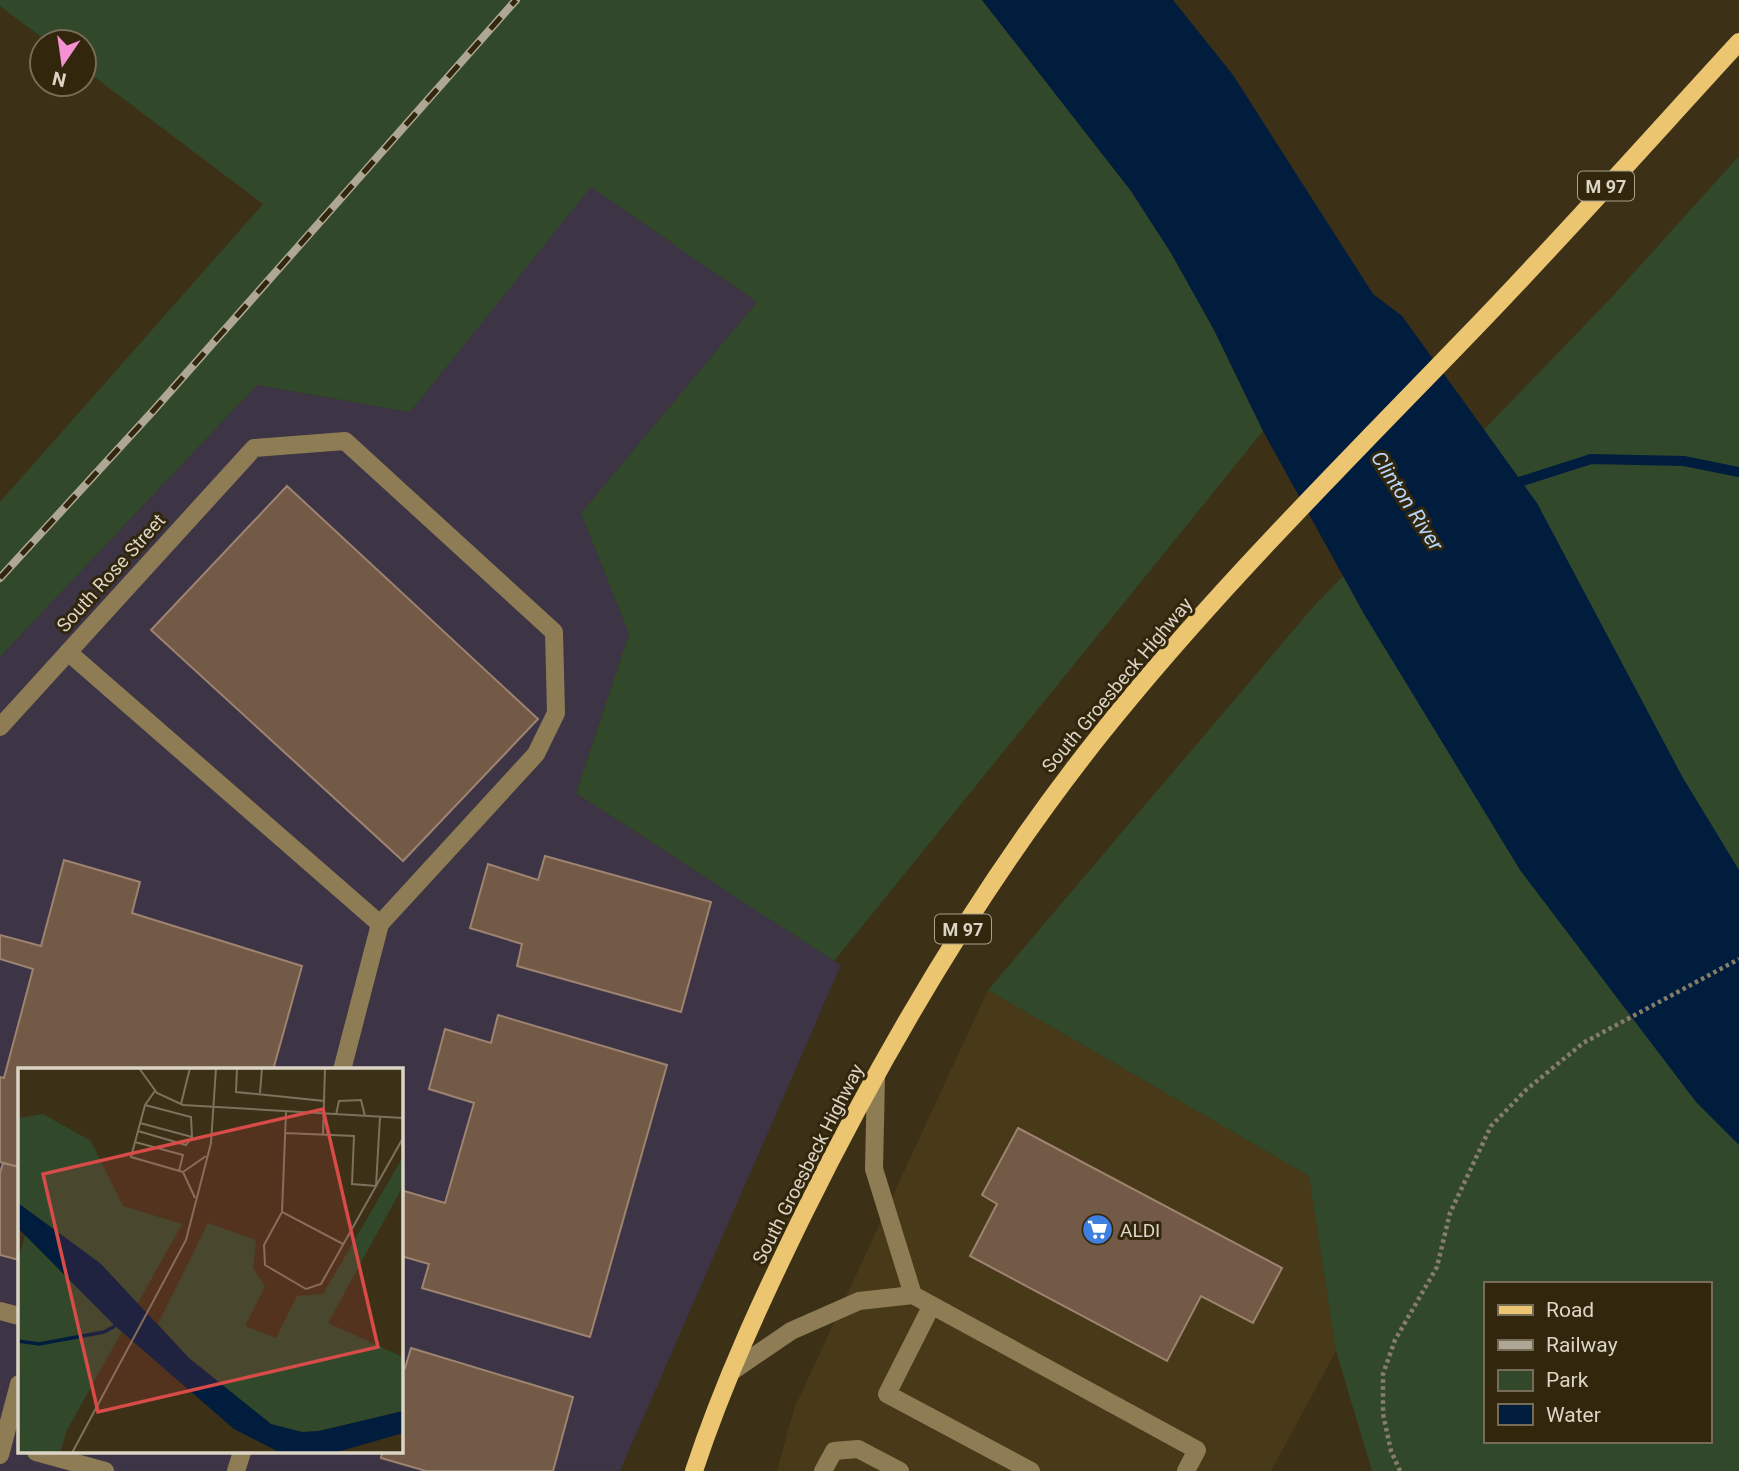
<svg xmlns="http://www.w3.org/2000/svg" width="1739" height="1471" viewBox="0 0 1739 1471" font-family="Roboto,sans-serif">
	<style>
		.built { fill: #483918 }
		.industrial { fill: #3d3546; fill-rule: evenodd }
		.green { fill: #31482b; fill-rule: evenodd }
		.water { fill: #001d3e }
		.lines { fill: none; stroke-linecap: round; stroke-linejoin: round }
		.stream { stroke: #001d3e; stroke-width: 10 }
		.building { fill: #725a47; stroke: #9d8370; stroke-width: 2 }
		.path { stroke: #877e69; stroke-width: 4.5; stroke-dasharray: 3.5 3.5; stroke-linecap: butt }
		.minor { stroke: #8e7c54; stroke-width: 18 }
		.major { stroke: #ebc56f; stroke-width: 18 }
		.rail-casing { stroke: #afa795; stroke-width: 8 }
		.rail { stroke: #32260d; stroke-width: 5; stroke-dasharray: 16; stroke-linecap: butt }
		.labels { text-anchor: middle; dominant-baseline: central; stroke-width: 6; stroke-linejoin: round; paint-order: stroke }
		.shield { fill: #32260d; stroke: #a9a08e; stroke-width: 2 }
		.shield-label { font-size: 18px; font-weight: bold; fill: #dcd5c6 }
		.street-label { font-size: 19px; fill: #dcd5c6; stroke: #32260d }
		.poi-label { font-size: 19px; fill: #dcd5c6; stroke: #32260d; text-anchor: start }
		.water-label { font-size: 21px; font-style: italic; fill: #b6d7fb; stroke: #32260d }
		.inset-river { fill: none; stroke: #001d3e; stroke-width: 3.5 }
		.inset-road { fill: none; stroke: #7c725d; stroke-width: 2 }
		.view { fill: #d74b48; fill-opacity: 0.15; stroke: #d74b48; stroke-width: 3.5 }
		.inset-edge { fill: none; stroke: #dcd5c6; stroke-width: 3.5 }
	</style>
	<rect width="100%" height="100%" fill="#3c3017"/>
	<path class="built" d="M988 990 1309 1176 1336 1351 1271 1471H777L794 1409Z"/>
	<path class="industrial" d="M590 186 757 302 581 513 629 634 576 793 841 965 620 1471H0V657L257 385 410 412ZM19 1070H401V1452H19Z"/>
	<path class="green" d="M0 0H982L1131 191 1171 253 1214 330 1263 431 834 961 576 793 629 634 581 513 757 302 591 187 410 412 257 385 0 657V502L263 204 84 69V42H48L0 6Z
		M1739 156V1471H1372L1336 1351 1309 1176 988 990 1314 606 1610 299ZM1485 1284H1709V1441H1485Z"/>
	<path class="water" d="M982 0H1173L1233 75 1373 294 1402 316 1537 503 1683 778 1739 870V1145L1696 1102 1520 870 1364 614 1263 431 1214 330 1171 253 1131 191Z"/>
	<g class="lines">
		<path class="stream" d="M1510 485 1591 459 1684 461 1739 472"/>
	</g>
	<path class="building" d="M287 486 538 719 403 861 151 630Z
		M545 856 711 902 681 1012 517 966 522 944 470 928 488 864 538 880Z
		M64 860 140 882 132 913 302 966 273 1070H19V1167L0 1162V1077L4 1078 33 969 0 959V935L41 946Z
		M498 1015 667 1065 590 1337 422 1288 429 1264 401 1256V1190L445 1203 474 1103 429 1089 445 1029 491 1043Z
		M1018 1128 1282 1268 1253 1323 1201 1296 1167 1361 970 1256 997 1204 982 1195Z
		M3 1163 19 1167V1260L0 1255V1173Z
		M411 1348 573 1397 553 1471H426L381 1458 382 1452H401V1367L405 1368Z"/>
	<g class="lines">
		<path class="path" d="M1400 1471 1391 1451 1383 1414V1374L1395 1340 1437 1267 1450 1213 1491 1126 1526 1090 1583 1043 1739 959"/>
		<path class="minor" d="M68 652 380 924 342 1070
			M0 727 254 448 345 441 554 632 556 713 536 754 380 924
			M913 1295 1197 1450 1186 1471
			M932 1305 887 1394 1031 1471
			M0 1311 19 1316
			M731 1372 791 1331 859 1301 913 1295 874 1169 876 1077
			M36 1452 105 1471
			M0 1455 19 1384
			M236 1471 242 1452
			M823 1471 834 1451 858 1449 900 1471"/>
		<path class="major" d="M694 1471C723 1383 762 1299 803 1215 886 1047 983 882 1100 735 1214 592 1344 464 1471 332 1562 238 1650 139 1739 42"/>
		<defs>
			<path id="rail" d="M0 578 153 411 516 0"/>
		</defs>
		<use href="#rail" class="rail-casing"/>
		<use href="#rail" class="rail"/>
	</g>
	<defs>
		<symbol id="supermarket-disc" viewBox="-11 -11 22 22"><circle r="9.5" fill="#3f7fe0" stroke="#32260d"/><path d="M-6-5.5h2.5l.6 2H6L4.5 2H-2.5L-4.4-4H-6ZM-1.5 3.2a1.3 1.3 0 1 0 .1 0ZM3 3.2a1.3 1.3 0 1 0 .1 0Z" fill="#fff"/></symbol>
	</defs>
	<g fill-rule="evenodd">
		<use href="#supermarket-disc" x="1080" y="1212" width="35" height="35"/>
	</g>
	<g class="labels">
		<g class="shield">
			<rect x="1578" y="171.5" width="56" height="29" rx="5"/>
			<rect x="935" y="914.5" width="56" height="29" rx="5"/>
		</g>
		<g class="shield-label">
			<text x="1606" y="186">M 97</text>
			<text x="963" y="929">M 97</text>
		</g>
		<g class="street-label">
			<text transform="translate(111 573) rotate(-48)">South Rose Street</text>
			<text transform="translate(1117 685) rotate(-50)">South Groesbeck Highway</text>
			<text transform="translate(808 1164) rotate(-63)">South Groesbeck Highway</text>
		</g>
		<g class="poi-label">
			<text x="1120" y="1230">ALDI</text>
		</g>
		<g class="water-label">
			<text transform="translate(1407 501) rotate(57)">Clinton River</text>
		</g>
	</g>
	<g transform="translate(18 1068)">
		<rect width="385" height="385" fill="#3c3017"/>
		<path d="M25 46 73 73 105 138 164 156 49 362 42 385H0V193L13 145 0 135V50ZM385 89V118L310 255 385 289V343L301 363 284 364 253 356 171 290 140 256 190 155 238 172 235 200 247 218 227 258 258 270 279 228 305 226Z" fill="#31482b"/>
		<path d="M0 135 82 195 171 290 253 356 284 364 301 363 385 343V365L316 385H263L216 361 97 258 0 160Z" fill="#001d3e"/>
		<path class="inset-river" d="M0 273 21 276 86 264 97 258"/>
		<path class="inset-road" d="M121 0 139 25 165 37 385 50M219 0 218 24 306 33 305 67M137 23 127 37 113 89 165 104M242 25 244 0M306 33 307 0M163 36 172 0M268 44 264 144 325 176M318 47 321 33 343 32 347 48M122 55 174 69M120 63 168 77 174 69 173 49 127 37M267 65 336 68 334 116 358 118 362 49M117 74 165 87 161 103M177 130 165 104 188 88M264 144 246 177 247 197 288 221 303 216 385 70M54 385 168 172 193 75 198 0"/>
		<path class="view" d="M305 41 360 279 80 344 25 106Z"/>
		<rect width="385" height="385" class="inset-edge"/>
	</g>
	<rect x="1484" y="1282" width="228" height="161" fill="#32260d" stroke="#766c57" stroke-width="2"/>
	<rect x="1498" y="1305" width="35" height="10" fill="#ebc56f" stroke="#766c57" stroke-width="2"/>
	<text x="1546" y="1317" font-size="21" fill="#dcd5c6">Road</text>
	<rect x="1498" y="1340" width="35" height="10" fill="#afa795" stroke="#766c57" stroke-width="2"/>
	<text x="1546" y="1352" font-size="21" fill="#dcd5c6">Railway</text>
	<rect x="1498" y="1370" width="35" height="21" fill="#31482b" stroke="#766c57" stroke-width="2"/>
	<text x="1546" y="1387" font-size="21" fill="#dcd5c6">Park</text>
	<rect x="1498" y="1404" width="35" height="21" fill="#001d3e" stroke="#766c57" stroke-width="2"/>
	<text x="1546" y="1422" font-size="21" fill="#dcd5c6">Water</text>
	<g transform="translate(63 63) rotate(193)"><circle r="33" fill="#32260d" stroke="#766c57" stroke-width="2"/>
	<path d="M0-5L12 26L0 18L-12 26Z" fill="#f591d2"/>
	<text y="-10" font-size="19" font-weight="bold" text-anchor="middle" fill="#dcd5c6">N</text>
	</g>
</svg>
